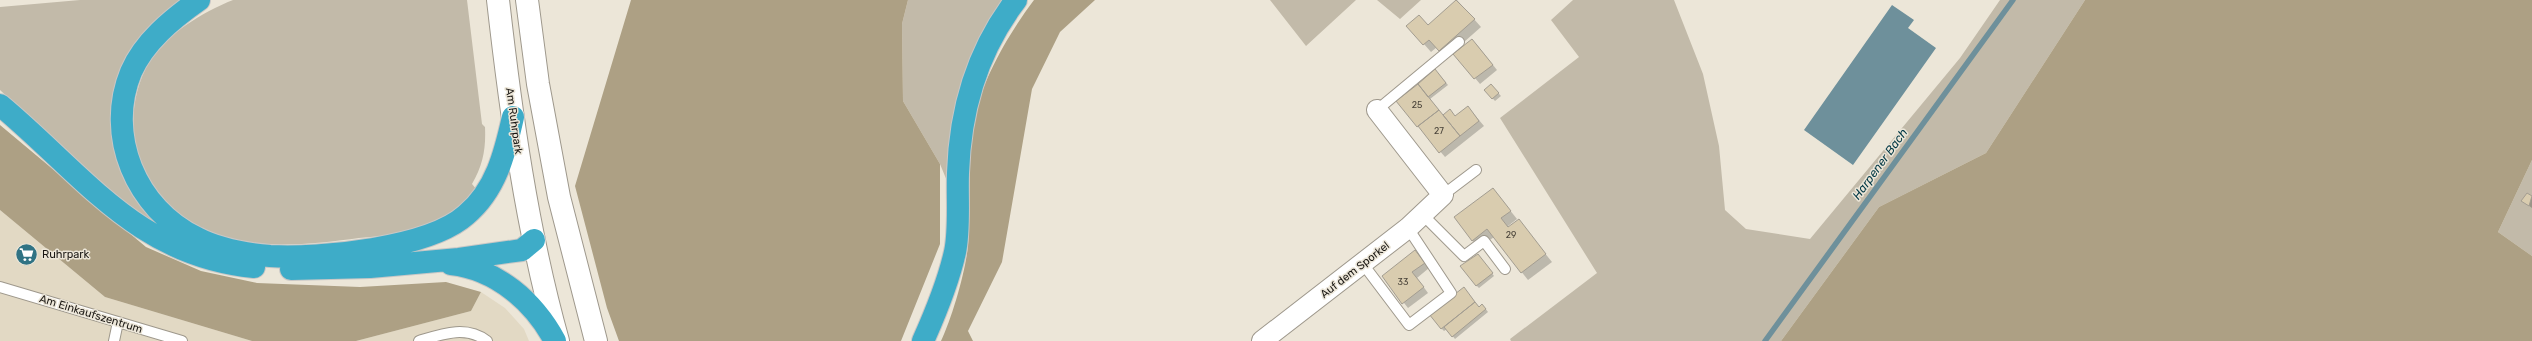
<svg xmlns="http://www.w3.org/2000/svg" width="2532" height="341" viewBox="0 0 2532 341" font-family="Rubik,sans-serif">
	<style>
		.built { fill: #e2d9c4 }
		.green { fill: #c2baa9 }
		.forest { fill: #ada084 }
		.water { fill: #6e909b }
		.shadow { fill: #0003 }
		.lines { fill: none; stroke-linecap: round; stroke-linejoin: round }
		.stream { stroke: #6e909b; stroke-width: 5.5 }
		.building { fill: #d9ccaf; stroke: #a39d91 }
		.lane-casing { stroke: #9e988c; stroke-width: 12 }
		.street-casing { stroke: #9e988c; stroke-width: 22 }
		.secondary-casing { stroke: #9e988c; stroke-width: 24 }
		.highway-casing { stroke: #c8c7c6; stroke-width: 24 }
		.lane { stroke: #fff; stroke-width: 10 }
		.street { stroke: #fff; stroke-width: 20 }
		.secondary { stroke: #fff; stroke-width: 22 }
		.highway { stroke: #3eacc8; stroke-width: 22 }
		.labels { text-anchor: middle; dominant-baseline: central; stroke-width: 3; stroke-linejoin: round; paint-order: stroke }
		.number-label { font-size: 9px; fill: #4a443a }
		.street-label { font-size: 11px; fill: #1a1713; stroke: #ece6d8 }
		.poi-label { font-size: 11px; fill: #1a1713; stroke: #ece6d8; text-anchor: start }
		.water-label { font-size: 12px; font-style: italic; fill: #003744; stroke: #ece6d8 }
	</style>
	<rect width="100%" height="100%" fill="#ece6d8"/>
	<path class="built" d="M0 210 105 297 252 341H0Z
		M481 292 505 308 524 329 529 341H356L471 311Z"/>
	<path class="green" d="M80 0H183L113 101 111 124 117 159 129 186 168 231 117 199 0 90V7Z
		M233 0H467L482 124 485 127C486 149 483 165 472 184L477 190C472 196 468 204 462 208 453 215 426 229 416 231 397 235 378 236 359 238 315 244 254 251 213 233 192 224 170 212 156 193 128 156 126 103 149 62 166 34 203 12 233 0Z
		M908 0H1004C963 52 950 117 947 181L940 164 903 101 902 24Z
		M1270 0H1356L1306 46Z
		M1377 0H1421L1400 19Z
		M1573 0H1674L1703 74 1719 146 1725 210 1746 229 1810 239 1960 58 2000 0H2085L1986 153 1879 207 1781 341H1511L1510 339 1597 273 1500 118 1579 57 1551 20Z
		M2532 160V256L2498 232Z"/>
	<path class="forest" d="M631 0H908L902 24 903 101 940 164V244L901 341H619L607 308 575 186Z
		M1034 0H1095L1060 32 1032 89 1002 262 968 331 973 341H941C952 318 966 270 968 245 971 204 967 162 974 121 981 80 1010 32 1034 0Z
		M2085 0H2532V160L2498 232 2532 256V341H1781L1879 207 1986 153Z
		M0 125 146 247 201 271 257 283 360 287 446 282 481 292 471 311 356 341H252L105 297 0 210Z"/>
	<path class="water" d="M1892 5 1914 20 1908 28 1936 48 1853 165 1804 130Z"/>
	<path class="shadow" d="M1457 0 1481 27 1447 57 1437 47 1431 52 1408 26H1428Z
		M1477 45 1497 70 1480 84 1455 54Z
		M1438 73 1448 85 1430 99 1443 116 1456 117 1468 107 1484 126 1445 157 1397 101Z
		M1491 85 1501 96 1495 101 1485 90Z
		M1493 189 1517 219 1508 226 1509 228 1519 221 1552 262 1528 280 1494 237 1479 248 1472 240Z
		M2527 194 2532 198V208L2525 203Z
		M1420 257 1429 268 1417 278 1428 293 1408 308 1383 276Z
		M1480 257 1494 276 1479 288 1476 285Z
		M1466 291 1479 308H1485L1488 312 1455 339 1447 329 1444 331 1442 329 1431 314Z"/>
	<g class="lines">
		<path class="stream" d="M1765 341 2013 0"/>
	</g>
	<path class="building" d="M1456 0 1475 19 1439 51 1429 40 1423 45 1406 26 1419 15 1428 25Z
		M1472 39 1493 65 1474 79 1453 54Z
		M1435 69 1446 83 1428 97 1418 84Z
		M1418 84 1439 110 1417 127 1396 101Z
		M1491 84 1499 93 1492 99 1484 90Z
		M1468 106 1479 121 1460 136 1443 115 1450 109 1455 116Z
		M1439 110 1460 136 1439 153 1418 126Z
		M1493 188 1511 211 1501 218 1508 227 1519 219 1546 254 1521 273 1487 229 1472 241 1454 217Z
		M2527 193 2532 196 2529 206 2521 201Z
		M1415 250 1425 263 1412 272 1424 287 1402 304 1382 276Z
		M1478 254 1493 273 1476 286 1460 266Z
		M1464 287 1475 302 1441 329 1429 314Z
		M1475 302 1479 307 1482 304 1486 309 1452 337 1444 327Z"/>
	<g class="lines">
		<defs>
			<path id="lane" d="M1377 110 1459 42
				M1443 195 1476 170
				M1423 215 1464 256 1484 241 1505 269
				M1363 264 1409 325 1451 293 1408 228
				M0 287 182 341
				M114 341 118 322
				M419 341C442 334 466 325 487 341"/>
			<path id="street" d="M1262 341 1408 228 1443 195 1377 110"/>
			<path id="secondary" d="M498 0C511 115 527 230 558 341
				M527 0 538 84 559 197 596 341"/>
			<path id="highway" d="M199 0C172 19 144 42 131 72 105 135 136 209 197 238 218 249 247 254 270 256 320 259 429 248 466 215 496 190 505 153 513 117
				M0 105C83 174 137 256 254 267
				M451 264C497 269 534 302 555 341
				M291 269 370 267 459 259 522 250 534 240
				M923 341C936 312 948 283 955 252 960 228 957 198 958 173 960 110 977 51 1016 0"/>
		</defs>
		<use href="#lane" class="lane-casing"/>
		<use href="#street" class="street-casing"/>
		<use href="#secondary" class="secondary-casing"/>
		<use href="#highway" class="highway-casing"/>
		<use href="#lane" class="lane"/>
		<use href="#street" class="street"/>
		<use href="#secondary" class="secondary"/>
		<use href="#highway" class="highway"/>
	</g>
	<defs>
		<symbol id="supermarket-disc" viewBox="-11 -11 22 22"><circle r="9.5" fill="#307384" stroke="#ece6d8"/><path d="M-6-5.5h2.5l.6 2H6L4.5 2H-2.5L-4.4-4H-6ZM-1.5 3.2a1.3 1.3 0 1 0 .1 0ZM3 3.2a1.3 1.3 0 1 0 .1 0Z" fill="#fff"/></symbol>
	</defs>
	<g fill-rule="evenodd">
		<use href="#supermarket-disc" x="14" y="242" width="25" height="25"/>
	</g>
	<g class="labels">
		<g class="number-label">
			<text x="1417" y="105">25</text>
			<text x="1439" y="131">27</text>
			<text x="1511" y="235">29</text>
			<text x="1403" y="282">33</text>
		</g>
		<g class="street-label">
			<text transform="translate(514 121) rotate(82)">Am Ruhrpark</text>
			<text transform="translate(1355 270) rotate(-38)">Auf dem Sporkel</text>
			<text transform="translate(91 314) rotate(17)">Am Einkaufszentrum</text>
		</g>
		<g class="poi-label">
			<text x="42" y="254">Ruhrpark</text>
		</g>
		<g class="water-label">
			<text transform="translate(1880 164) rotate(-54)">Harpener Bach</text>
		</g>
	</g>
</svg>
